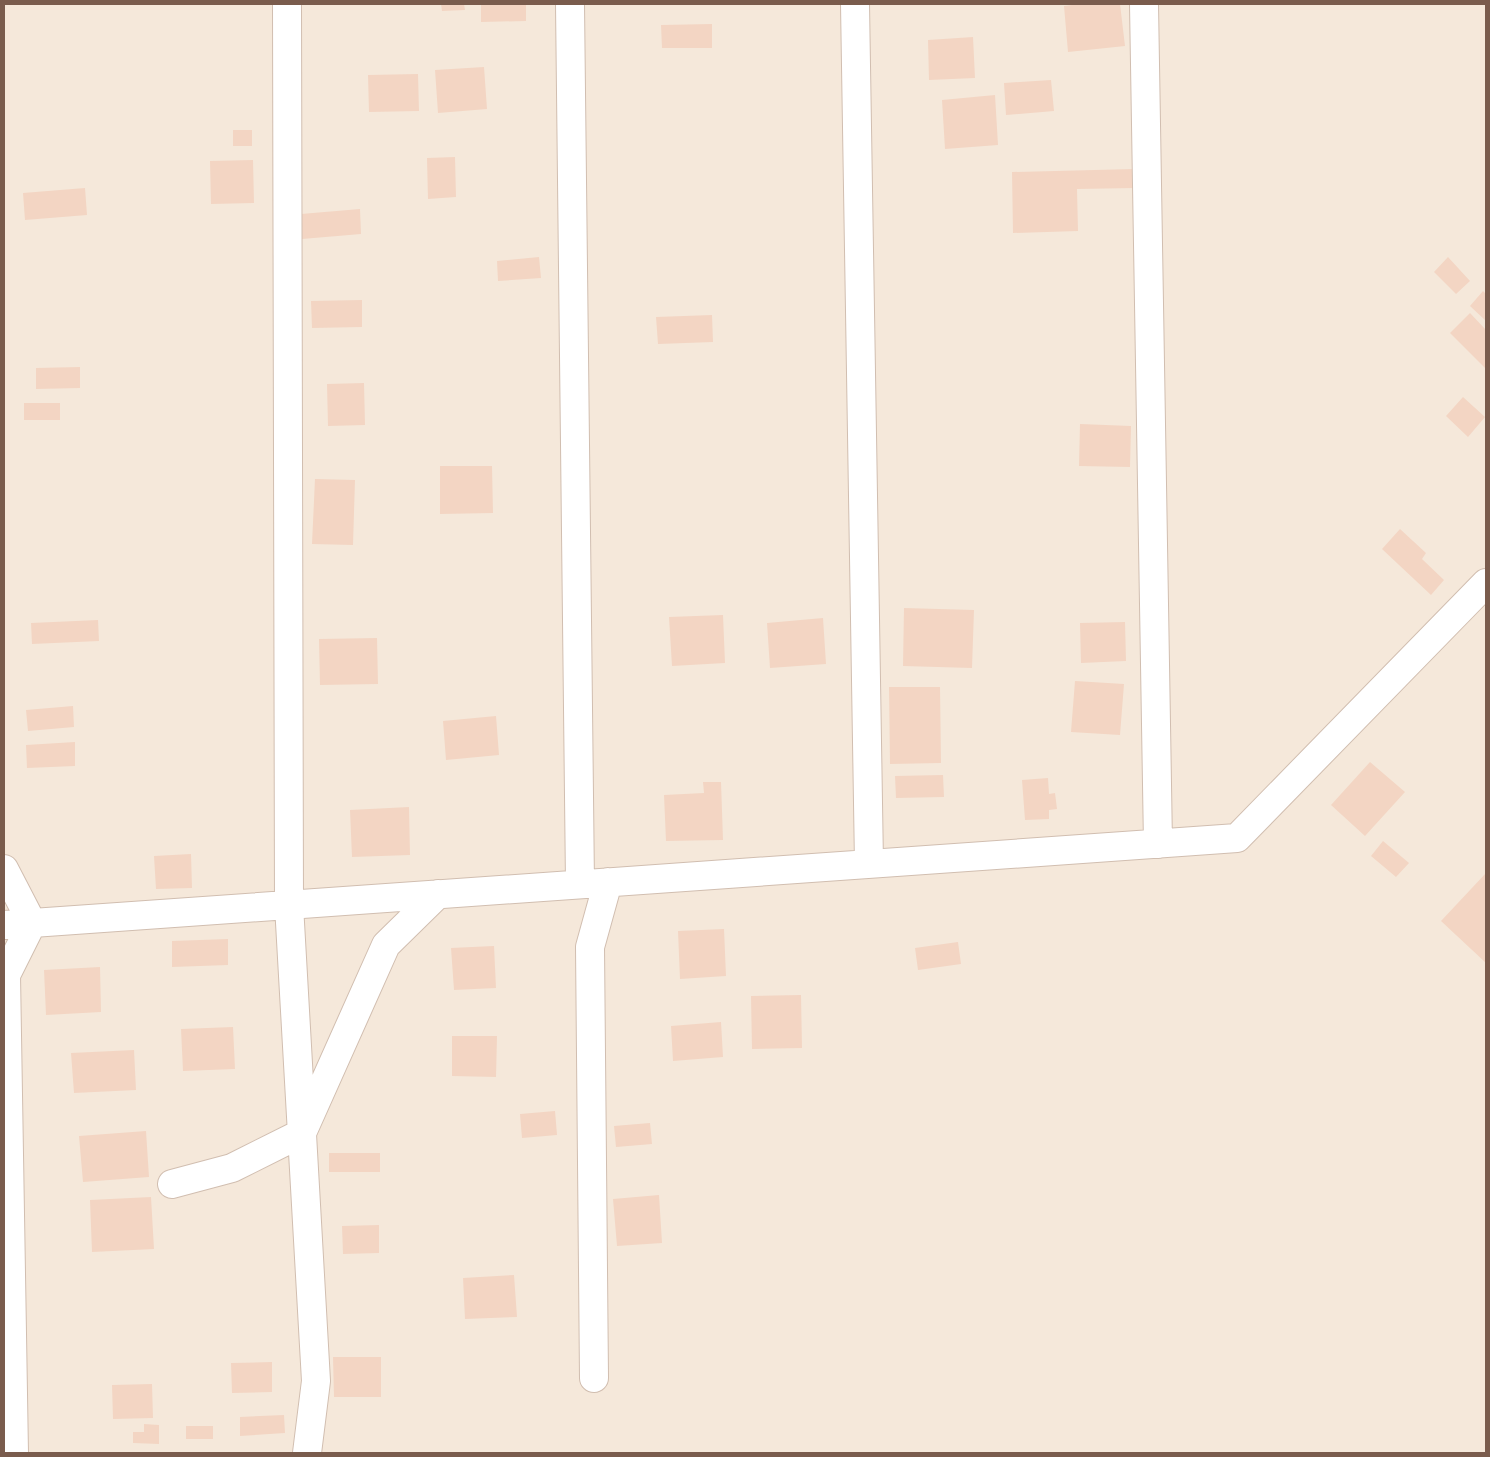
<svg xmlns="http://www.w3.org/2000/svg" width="1490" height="1457" viewBox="0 0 1490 1457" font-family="'Exo 2',sans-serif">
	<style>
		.residential { fill: #f5e8da }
		.building { fill: #f3d5c3 }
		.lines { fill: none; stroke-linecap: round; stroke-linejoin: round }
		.minor-casing { stroke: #d1beb0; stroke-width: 30 }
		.minor { stroke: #fff; stroke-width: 28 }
	</style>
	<rect width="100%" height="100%" fill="#fdf6ec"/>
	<path class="residential" d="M4 4H1486V1453H4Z"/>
	<path class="building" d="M441 4H464L465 10 442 11Z
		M481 4H526V21L481 22Z
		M1080 4H1120L1125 46 1068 52 1064 6Z
		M712 24V48H662L661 25Z
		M973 37 975 78 929 80 928 40Z
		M484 67 487 109 438 113 435 70Z
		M418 74 419 111 369 112 368 75Z
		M1051 80 1054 111 1006 115 1004 83Z
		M995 95 998 145 945 149 942 100Z
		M233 130H252V146H233Z
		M455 157 456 197 428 199 427 158Z
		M253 160 254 203 211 204 210 161Z
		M1134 169V188L1077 189 1078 231 1013 233 1012 172Z
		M85 188 87 215 25 220 23 193Z
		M360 209 361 234 302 239 301 214Z
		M539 257 541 278 498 281 497 261Z
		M1448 257 1470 281 1456 294 1434 272Z
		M1483 291 1486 294V321L1470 306Z
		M362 300V327L312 328 311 301Z
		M1470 313 1486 330V369L1450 333Z
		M712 315 713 342 658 344 656 317Z
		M80 367V388L36 389V368Z
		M364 383 365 425 328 426 327 384Z
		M1463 397 1485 417 1468 437 1446 416Z
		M24 403H60V420H24Z
		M1080 424 1131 426 1130 467 1079 466Z
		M440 466H492L493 513 440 514Z
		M315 479 355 480 353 545 312 544Z
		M1400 529 1426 553 1422 559 1444 580 1431 595 1382 549Z
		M904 608 974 610 972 668 903 666Z
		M723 615 725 663 672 666 669 617Z
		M823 618 826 664 770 668 767 623Z
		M98 620 99 641 32 644 31 623Z
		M1125 622 1126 661 1081 663 1080 623Z
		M377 638 378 684 320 685 319 639Z
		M1075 681 1124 684 1120 735 1071 732Z
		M889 687H940L941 763 890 764Z
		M73 706 74 727 28 731 26 710Z
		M496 716 499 755 446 760 443 721Z
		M75 742V766L27 768 26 745Z
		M1370 762 1405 792 1365 836 1331 805Z
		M943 775 944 797 896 798 895 776Z
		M1048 778 1049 794 1055 793 1057 809 1049 810V819L1025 820 1022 780Z
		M703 782H721L723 840 666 841 664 795 704 793Z
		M409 807 410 855 352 857 350 810Z
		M1383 841 1409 863 1396 877 1371 856Z
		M191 854 192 888 156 889 154 856Z
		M1486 873V963L1441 921Z
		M724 929 726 976 680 979 678 931Z
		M228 939V965L172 967V941Z
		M958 942 961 964 918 970 915 948Z
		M494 946 496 988 454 990 451 948Z
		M100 967 101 1012 46 1015 44 970Z
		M801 995 802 1048 752 1049 751 996Z
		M721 1022 723 1057 673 1061 671 1026Z
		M233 1027 235 1069 183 1071 181 1029Z
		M452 1036H497L496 1077 452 1076Z
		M134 1050 136 1090 74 1093 71 1053Z
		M555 1111 557 1135 522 1138 520 1114Z
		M650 1123 652 1144 616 1147 614 1126Z
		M146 1131 149 1177 83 1182 79 1136Z
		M329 1153H380V1172H329Z
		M659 1195 662 1243 617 1246 613 1199Z
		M151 1197 154 1249 92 1252 90 1200Z
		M379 1225V1253L343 1254 342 1226Z
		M514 1275 517 1317 465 1319 463 1278Z
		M333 1357H381V1397H334Z
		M272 1362V1392L232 1393 231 1363Z
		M152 1384 153 1418 113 1419 112 1385Z
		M284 1415 285 1433 240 1436V1417Z
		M144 1424 159 1425V1444L133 1443V1432H144Z
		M186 1426H213V1439H186Z"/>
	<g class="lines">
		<defs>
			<path id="minor" d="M287 4 289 905 316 1381 307 1453
				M570 4 580 884
				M855 4 869 864
				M1144 4 1158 844
				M4 869 32 923 6 975 14 1453
				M4 925 1237 838 1486 583
				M172 1184 232 1168 302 1133 386 945 438 894
				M594 1378 590 947 608 882"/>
		</defs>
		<use href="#minor" class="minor-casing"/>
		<use href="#minor" class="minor"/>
	</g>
	<rect width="1490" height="1457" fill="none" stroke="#7a5c4d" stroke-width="10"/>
</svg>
